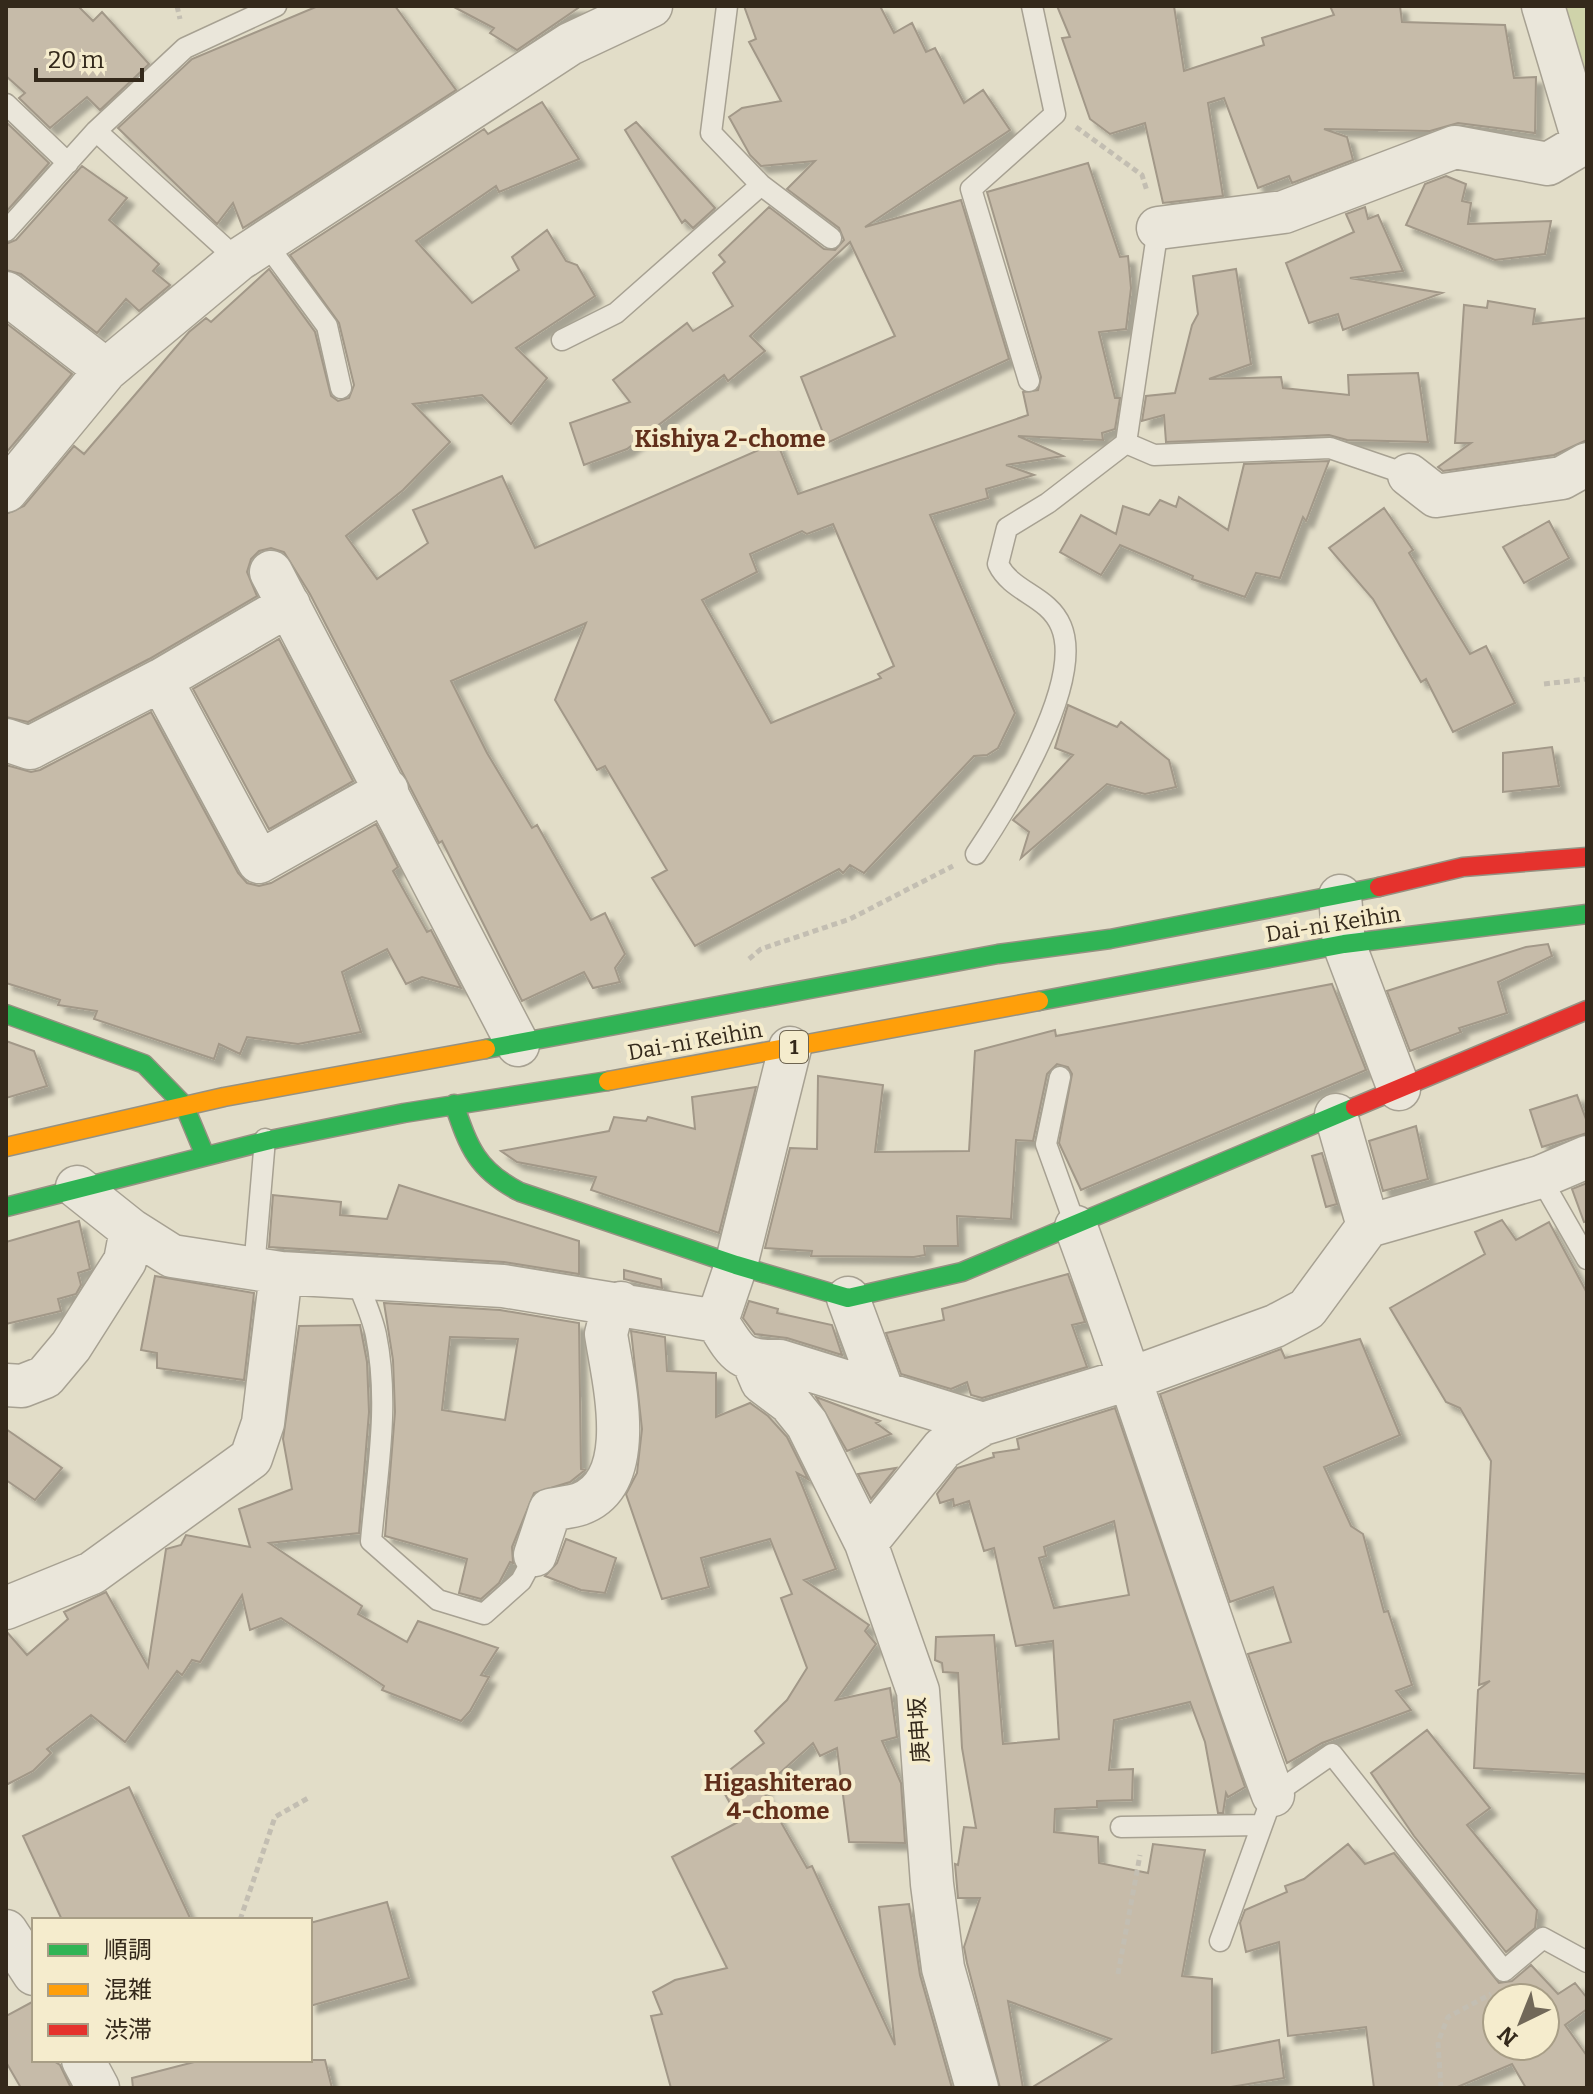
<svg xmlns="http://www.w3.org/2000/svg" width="1593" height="2094" viewBox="0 0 1593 2094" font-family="Bitter,'Noto Sans JP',serif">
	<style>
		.green { fill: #cfd3aa }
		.building { fill: #c6bba9; stroke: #a29888; stroke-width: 2; fill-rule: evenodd; filter: url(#shadow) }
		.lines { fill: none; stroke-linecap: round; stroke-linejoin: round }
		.lane-casing { stroke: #a7a192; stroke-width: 23 }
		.street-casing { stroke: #a7a192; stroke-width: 45 }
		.fast-casing { stroke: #969182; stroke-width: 21 }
		.slow-casing { stroke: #969182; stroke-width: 21 }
		.jam-casing { stroke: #969182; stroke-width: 21 }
		.path { stroke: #c3beb2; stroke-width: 5; stroke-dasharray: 6 4; stroke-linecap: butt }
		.lane { stroke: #eae6da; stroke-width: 20 }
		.street { stroke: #eae6da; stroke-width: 42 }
		.fast { stroke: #30b455; stroke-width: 18 }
		.slow { stroke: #ff9f0a; stroke-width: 18 }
		.jam { stroke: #e5322d; stroke-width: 18 }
		.labels { text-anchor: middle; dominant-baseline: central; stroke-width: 8; stroke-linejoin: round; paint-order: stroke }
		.shield { fill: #f5eccd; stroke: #6e6450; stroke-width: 2 }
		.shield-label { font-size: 20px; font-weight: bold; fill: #34291b }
		.street-label { font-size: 22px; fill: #34291b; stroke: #f5eccd }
		.neighbourhood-label { font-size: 24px; font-weight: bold; fill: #612f1b; stroke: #f5eccd }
	</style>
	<defs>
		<filter id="shadow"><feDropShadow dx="7" dy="7" stdDeviation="2" flood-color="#0004"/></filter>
	</defs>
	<rect width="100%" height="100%" fill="#e2ddc8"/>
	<path class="green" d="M1556 6H1587V98Z"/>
	<path class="building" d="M6 6H78L93 21 102 12 149 64 100 110 87 97 50 128 19 98 25 93 6 76Z
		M318 6H395L456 90 243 228 233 203 217 224 118 128 192 59Z
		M452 6H581L517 50 490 33 494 28Z
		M744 6H880L894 33 912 23 926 52 935 48 964 103 983 90 1010 130 865 227 961 200 1009 359 827 443 801 377 895 336 850 242 750 336 765 351 728 381 724 375 627 449 584 465 570 423 630 402 613 380 687 323 693 331 733 306 713 273 725 262 719 255 769 207 824 249 835 250 844 240 839 228 787 189 815 161 761 166 750 155 729 117 742 108 781 101 749 42 756 39Z
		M1057 6H1174L1184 71 1264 45 1262 38 1334 15 1330 6H1400L1402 22 1505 25 1514 78 1536 77 1535 133 1458 123 1430 131 1324 129 1347 137 1353 160 1292 183 1289 176 1258 188 1224 98 1208 103 1223 196 1163 203 1145 123 1110 134 1090 119 1062 38 1070 37Z
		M542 102 579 159 499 192 496 186 416 241 472 303 519 270 512 257 547 230 566 261 577 265 595 296 516 348 547 378 511 424 482 395 413 404 450 442 403 490 346 536 377 579 428 543 413 510 502 476 535 548 777 442 798 494 1028 415 1023 392 1038 390 1041 377 987 192 1088 163 1120 257 1128 256 1131 288 1126 329 1099 332 1115 398H1120L1115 429 1102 433 1103 440 1018 436 1063 456 1006 465 1034 475 986 489 988 498 930 515 1015 713 998 748 987 755 974 756 864 873 850 865 843 873 839 869 695 946 652 878 667 870 605 766 597 770 555 700 586 623 451 681 487 753 532 828 537 825 591 920 605 913 625 954 615 968 620 982 593 988 584 972 522 1001 442 841 439 843 310 594 284 552 271 548 259 551 251 559 247 572 257 596 149 659 28 722 6 717V514L24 506 74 446 84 454 189 332 206 318 211 322 269 269 315 332 331 396 338 401 349 398 354 385 339 323 290 255 484 129 488 134ZM833 524 894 666 878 674 881 678 771 723 702 600 757 572 750 554 802 531 807 534Z
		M6 122 49 163 6 212Z
		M636 122 715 208 693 228 685 220 682 223 625 130Z
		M82 166 127 198 109 220 159 264 153 271 170 285 139 311 126 299 97 333 21 274 6 270V244L16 240Z
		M1446 176 1466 184 1462 201 1471 203 1468 224 1551 221 1545 254 1495 260 1406 225 1425 184Z
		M1365 207 1368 219 1378 215 1403 271 1350 278 1442 293 1343 330 1338 314 1309 323 1286 263 1354 232 1346 214Z
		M1236 269 1251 364 1209 379 1281 377 1283 388 1349 395 1348 375 1418 373 1428 442 1347 440 1329 435 1166 442 1164 415 1142 421 1146 396 1175 393 1192 325 1198 314 1193 276Z
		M1488 301 1535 309 1533 324 1587 318V440L1554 455 1443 471 1438 467 1471 443H1455L1464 305 1487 308Z
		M6 323 72 374 6 453Z
		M1329 461 1306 521 1303 517 1280 578 1256 573 1245 597 1192 579 1193 576 1120 545 1101 575 1060 552 1081 515 1116 534 1123 506 1149 515 1160 500 1176 507 1179 497 1228 530 1244 464Z
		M1384 508 1413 550 1409 553 1470 654 1486 646 1515 703 1453 732 1426 679 1421 682 1373 599 1329 548Z
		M1549 521 1569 558 1524 583 1503 547Z
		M279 639 353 781 269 829 193 689Z
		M1068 705 1117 727 1121 722 1169 760 1176 787 1145 794 1107 784 1021 858 1029 832 1013 820 1073 755 1055 748Z
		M151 712 238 873 247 883 259 886 271 883 376 824 398 867 393 871 427 932 431 930 461 988 422 977 406 984 387 949 342 972 361 1032 298 1044 247 1037 240 1054 219 1044 214 1059 94 1019 97 1011 58 1005 60 1000 6 983V765L31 772 40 770Z
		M1552 747 1559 786 1503 792V753Z
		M1548 944 1552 956 1498 982 1507 1013 1459 1028 1461 1032 1410 1051 1387 991 1526 947Z
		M1332 984 1366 1070 1081 1190 1059 1143 1072 1074 1068 1067 1057 1064 1047 1074 1033 1141 1016 1140 1011 1219 957 1216 958 1246H924L925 1255 914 1257 811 1256 812 1251 765 1248 790 1148 817 1149 818 1076 883 1085 875 1152 969 1151 975 1051 1055 1030 1056 1036Z
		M6 1041 34 1051 47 1086 6 1098Z
		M756 1087 719 1233 591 1190 596 1177 517 1162 501 1151 609 1131 614 1117 646 1121 648 1117 695 1129 692 1097Z
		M1577 1095 1587 1122V1133L1542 1147 1530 1110Z
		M1416 1126 1428 1179 1383 1191 1369 1141Z
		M1322 1153 1337 1204 1326 1207 1312 1156Z
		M1587 1183V1221L1584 1222 1572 1189Z
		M399 1185 579 1241V1274L504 1262 269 1247 273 1195 341 1202 340 1215 387 1219Z
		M1502 1220 1516 1240 1549 1222 1587 1293V1774L1474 1768 1478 1690 1490 1681 1479 1685 1491 1461 1460 1408 1446 1402 1390 1308 1485 1254 1475 1232Z
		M79 1221 90 1269 78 1273 81 1285 76 1294 58 1299 61 1311 6 1324V1242Z
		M624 1270 661 1279 662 1288 624 1279Z
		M1068 1274 1085 1322 1072 1325 1087 1367 982 1398 971 1395 967 1382 951 1389 901 1374 886 1333 944 1320 942 1309Z
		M155 1276 254 1293 244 1380 157 1368V1353L141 1350Z
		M749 1301 778 1309 777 1313 832 1325 842 1355 787 1338 755 1334 743 1318Z
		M384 1303 500 1310 579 1323 581 1469 585 1470 570 1482 534 1493 512 1547 513 1563 510 1562 499 1583 481 1599 459 1593 467 1559 385 1536 395 1412 393 1360ZM450 1337 518 1339 505 1420 442 1410Z
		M360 1325 367 1362 369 1412 359 1533 269 1543 362 1606 358 1614 407 1642 418 1621 498 1648 481 1675 489 1677 470 1711 461 1721 382 1690 384 1686 281 1618 250 1630 242 1595 200 1662 192 1660 182 1675 177 1671 125 1742 91 1715 47 1749 51 1753 33 1771 6 1785V1631L27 1655 68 1619 64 1612 106 1592 148 1667 166 1549 181 1545 186 1535 250 1547 239 1509 292 1489 283 1439 299 1326Z
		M631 1331 665 1337 667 1371 716 1373V1417L750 1403 768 1416 787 1437 808 1479 797 1473 836 1569 804 1580 869 1625 865 1631 876 1644 836 1700 890 1688 897 1737 882 1741 901 1783 905 1843 849 1842 837 1748 820 1756 813 1743 762 1789 807 1868 812 1866 895 2045 879 1907 909 1904 920 1975 952 2088H671L651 2016 662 2014 653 1992 675 1980 727 1968 672 1857 740 1821 717 1780 764 1743 755 1731 787 1700 807 1668 781 1598 792 1594 770 1539 701 1558 709 1587 662 1599 626 1494 637 1473 642 1429Z
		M1360 1339 1400 1435 1324 1467 1351 1526 1363 1534 1384 1612 1388 1611 1412 1685 1396 1691 1411 1710 1322 1743 1287 1763 1248 1654 1291 1642 1273 1587 1230 1602 1160 1394 1281 1349 1285 1358Z
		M816 1397 880 1421 876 1423 891 1434 847 1451Z
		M1115 1408 1245 1787 1228 1797 1226 1793 1223 1813H1218L1205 1742 1190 1702 1114 1720 1109 1770 1133 1769 1132 1800 1097 1801V1807L1055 1809 1054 1832 1098 1837 1099 1863 1148 1873 1153 1844 1205 1850 1182 1976 1212 1979V2053L1279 2040 1284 2078 1225 2088H1031L1111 2039 1008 2001 1023 2088H1000L967 1963 964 1947 980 1898H958L955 1864 958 1865 964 1827 976 1828 962 1748 958 1673 943 1672 942 1663 935 1660 936 1637 994 1635 1003 1744 1059 1739 1053 1641 1016 1646 994 1548 984 1551 969 1501 954 1506 953 1499 940 1503 937 1494 957 1468 994 1457 993 1453 1019 1449 1017 1439ZM1114 1521 1129 1595 1054 1608 1039 1558 1046 1556 1044 1547Z
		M6 1429 62 1468 35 1500 6 1480Z
		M896 1468 871 1499 858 1474Z
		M566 1539 616 1558 605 1593 581 1590 545 1576 557 1563Z
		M1427 1730 1490 1808 1467 1825 1537 1910 1535 1928 1506 1952 1414 1836 1371 1773Z
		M129 1787 191 1920H62L23 1836Z
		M1348 1844 1365 1864 1394 1853 1499 1983 1512 1981 1531 1965 1558 1994 1575 1983 1587 1998V2009L1565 2025 1587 2056V2088H1526L1512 2064 1455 2088H1374L1366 2027 1288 2036 1279 1942 1246 1952 1240 1923 1245 1910 1287 1892 1285 1886 1304 1879ZM1497 1998H1545V2046H1497Z
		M387 1902 409 1978 310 2006V1923Z
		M34 2001V2060H52L60 2065 71 2088H21L6 2062V2016Z
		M202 2060H325L332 2088H133L132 2078Z"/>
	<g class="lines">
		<defs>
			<path id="lane" d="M727 6 711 133 761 185 831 238
				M6 104 68 163
				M6 231 96 131
				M265 242 327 326 341 388
				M238 260 96 131 185 48 276 6
				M562 340 616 313 761 185
				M1029 381 971 189 1055 114 1032 6
				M1126 443 1154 455 1330 448 1409 475
				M976 854C1007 808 1085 682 1061 626 1048 595 1012 593 998 564L1007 528 1048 503 1126 443 1158 228
				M1060 1077 1046 1144 1076 1227
				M1540 1177 1587 1259
				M254 1269 265 1139
				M355 1276C362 1295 372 1315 376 1335 390 1404 377 1472 371 1541L438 1600 484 1614 521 1581 535 1555
				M1121 1827 1262 1825
				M1220 1941 1273 1795 1332 1754 1504 1971 1543 1938 1587 1962"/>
			<path id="street" d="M1543 6 1584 143
				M1158 228 1284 212 1455 147 1548 164 1587 141
				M6 293 106 370
				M1409 475 1436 496 1562 478 1587 464
				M6 491 106 370 238 260 570 44 651 6
				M271 572 518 1045
				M161 680 259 862 387 790
				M6 740 30 748 161 680 289 605
				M1340 896 1344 944 1399 1089
				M790 1048 736 1265 717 1321C737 1354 740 1362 780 1361L983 1424 1132 1378 1275 1326 1307 1309 1368 1226 1336 1115
				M77 1187 131 1230 172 1256 281 1273 503 1286 717 1321
				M1368 1226 1540 1177 1587 1157
				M1076 1227C1146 1415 1203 1607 1273 1795
				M848 1298 883 1393
				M753 1361 762 1382 790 1403 807 1424 866 1543 918 1691 932 1884 943 1968 977 2088
				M6 1385 22 1386 45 1377 71 1346 125 1261 131 1230
				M866 1543 943 1448 983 1424
				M535 1555 550 1510C559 1508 571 1507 580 1504 640 1482 613 1380 606 1334L610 1318 621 1303
				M6 1608 92 1573 251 1458 263 1423 281 1273
				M6 1931 34 1974
				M83 2060 98 2088"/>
			<path id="fast" d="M1039 1001 1344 944 1587 914
				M6 1014 144 1064 184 1105 204 1153
				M486 1049 998 954 1110 939 1379 887
				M454 1104C469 1148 477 1170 520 1192L736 1265 848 1298 962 1272 1355 1107
				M6 1207 270 1140 404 1113 608 1081"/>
			<path id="slow" d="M608 1081 1039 1001
				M6 1147 224 1097 486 1049"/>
			<path id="jam" d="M1379 887 1463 867 1587 857
				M1355 1107 1587 1010"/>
		</defs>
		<use href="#lane" class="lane-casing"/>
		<use href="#street" class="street-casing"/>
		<use href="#fast" class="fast-casing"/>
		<use href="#slow" class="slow-casing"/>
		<use href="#jam" class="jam-casing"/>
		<path class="path" d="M177 6 180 19
			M1076 127 1142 175 1147 191
			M1544 684 1587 679
			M749 959 761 949 850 919 953 866
			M240 1920 275 1817 310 1797
			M1118 1974 1140 1855
			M1441 2088 1438 2042 1448 2017 1491 1994"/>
		<use href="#lane" class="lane"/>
		<use href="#street" class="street"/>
		<use href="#fast" class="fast"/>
		<use href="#slow" class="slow"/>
		<use href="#jam" class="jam"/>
	</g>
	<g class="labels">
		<rect class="shield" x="780" y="1031" width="28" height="32" rx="6"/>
		<g class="shield-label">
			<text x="794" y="1047">1</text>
		</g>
		<g class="street-label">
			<text transform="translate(1333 924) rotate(-9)">Dai-ni Keihin</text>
			<text transform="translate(695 1041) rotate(-10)">Dai-ni Keihin</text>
			<text transform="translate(919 1730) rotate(-94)">庚申坂</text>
		</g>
		<g class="neighbourhood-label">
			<text x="730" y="439">Kishiya 2-chome</text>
			<text x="778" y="1783">Higashiterao<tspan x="778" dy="28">4-chome</tspan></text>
		</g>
	</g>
	<rect width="1593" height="2094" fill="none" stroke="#34291b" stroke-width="16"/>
	<rect x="32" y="1918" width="280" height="144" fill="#f5eccd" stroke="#a89e86" stroke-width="2"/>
	<rect x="48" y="1944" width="40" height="12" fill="#30b455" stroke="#a89e86" stroke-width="2"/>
	<text x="104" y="1958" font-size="24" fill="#34291b">順調</text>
	<rect x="48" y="1984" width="40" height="12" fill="#ff9f0a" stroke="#a89e86" stroke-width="2"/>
	<text x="104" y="1998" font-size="24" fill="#34291b">混雑</text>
	<rect x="48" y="2024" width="40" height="12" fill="#e5322d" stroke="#a89e86" stroke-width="2"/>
	<text x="104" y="2038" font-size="24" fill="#34291b">渋滞</text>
	<g transform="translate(1521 2022) rotate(223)"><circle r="38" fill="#f5eccd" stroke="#a89e86" stroke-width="2"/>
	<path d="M0-6L14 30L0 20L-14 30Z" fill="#716858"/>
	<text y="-12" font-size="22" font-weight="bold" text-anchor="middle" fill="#34291b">N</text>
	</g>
	<path d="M36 68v12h106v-12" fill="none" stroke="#34291b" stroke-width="4"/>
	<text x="48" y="68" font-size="24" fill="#34291b" stroke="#f5eccd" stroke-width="6" paint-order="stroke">20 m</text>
</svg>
